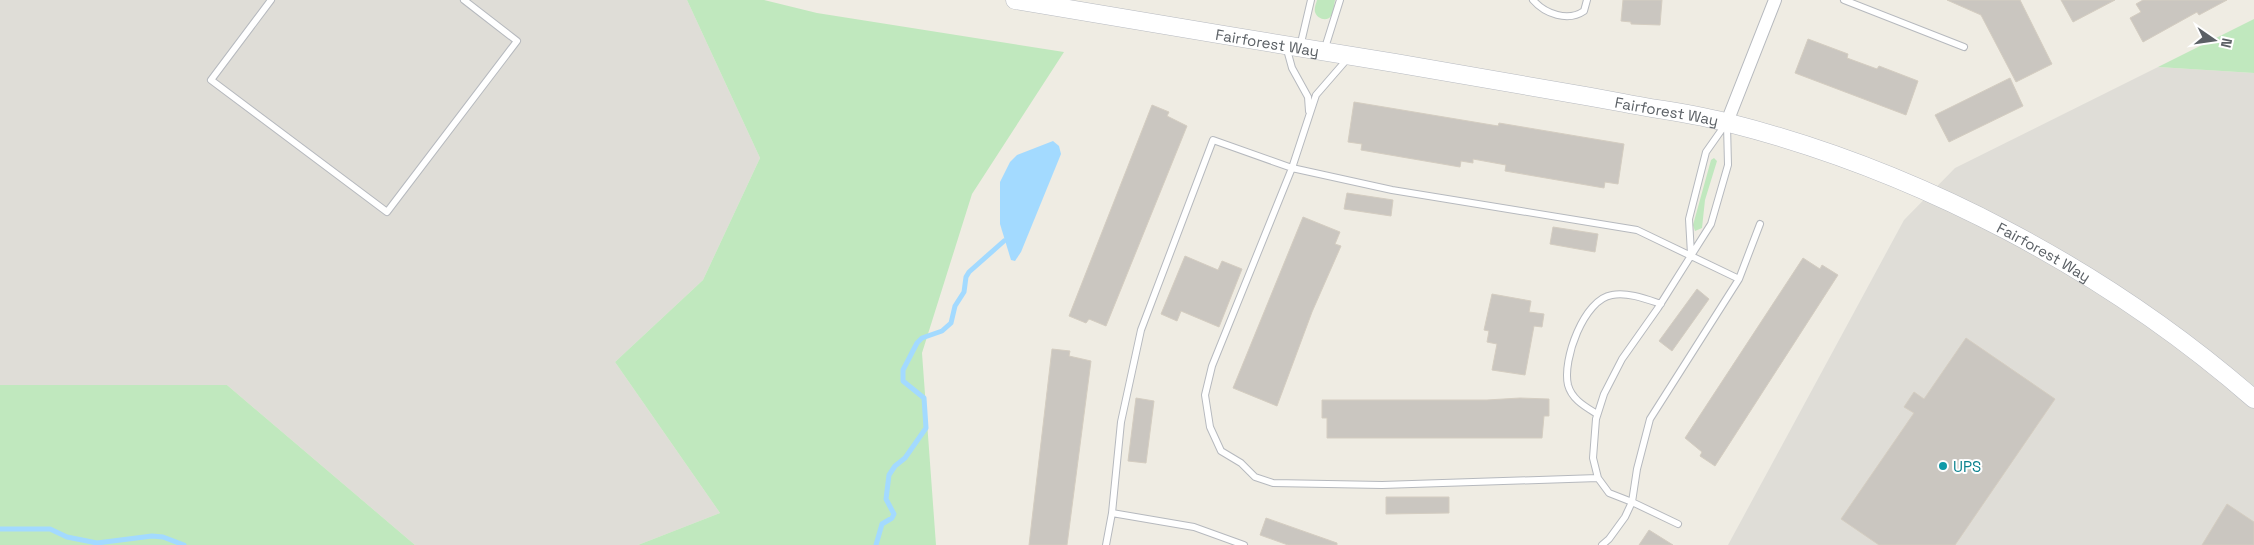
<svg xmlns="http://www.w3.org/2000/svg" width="2254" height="545" viewBox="0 0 2254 545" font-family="'Space Grotesk',sans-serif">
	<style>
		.industrial { fill: #dfddd7 }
		.green { fill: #c0e8be }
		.water { fill: #a3daff }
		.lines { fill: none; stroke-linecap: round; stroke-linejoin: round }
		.stream { stroke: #a3daff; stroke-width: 5 }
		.building { fill: #cac6c0; stroke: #d4cdc1 }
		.service-casing { stroke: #b6b9be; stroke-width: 8 }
		.minor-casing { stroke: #b6b9be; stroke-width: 14 }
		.secondary-casing { stroke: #b7bac0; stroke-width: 19 }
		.service { stroke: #fff; stroke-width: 6 }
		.minor { stroke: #fff; stroke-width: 12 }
		.secondary { stroke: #fff; stroke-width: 18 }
		.culture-dot { fill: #0f9aa8; stroke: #fff; stroke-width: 2 }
		.labels { text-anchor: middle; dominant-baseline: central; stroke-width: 4; stroke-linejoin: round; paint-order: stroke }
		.street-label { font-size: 15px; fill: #5b6065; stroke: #fff }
		.culture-label { font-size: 15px; fill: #0d838f; stroke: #fff; text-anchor: start }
	</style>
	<rect width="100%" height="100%" fill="#efece3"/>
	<path class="industrial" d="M0 0H687L760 158 703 280 615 362 720 513 638 545H415L227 385H0Z
		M2158 67 2254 73V545H1728L1904 220 1955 168Z"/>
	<path class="green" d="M687 0H764L817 13 1064 52 972 194 922 353 936 545H638L720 513 615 362 703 280 760 158Z
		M1317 0H1335C1334 5 1334 12 1331 16 1327 22 1317 19 1315 12 1314 8 1316 4 1317 0Z
		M2254 19V73L2158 67Z
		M1714 158 1717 161 1705 200 1702 228 1695 231 1693 225 1711 160Z
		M0 385H227L415 545H0Z"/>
	<path class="water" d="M1053 141 1059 146 1061 154 1021 252 1015 261 1011 260 1000 224V182L1010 162 1017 155Z"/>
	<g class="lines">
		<path class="stream" d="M0 529H50L67 537 97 543 152 536 163 537 184 545
			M876 545 882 524 892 518 894 514 886 499 889 475 895 466 905 458 926 428 924 398 903 381V370L917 343 922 338 942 331 951 323 955 306 964 292 966 277 969 272 1004 241"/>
	</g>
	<path class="building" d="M1623 0H1662L1660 25 1631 24V22L1621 21Z
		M1947 0H2020L2052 64 2016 82 1981 15Z
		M2061 0H2115L2073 22Z
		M2143 0H2227L2199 15 2197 12 2143 42 2130 18 2141 12 2136 4Z
		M1808 39 1848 54 1847 58 1877 69 1879 66 1918 81 1906 115 1795 73Z
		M2010 78 2023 106 1949 142 1935 115Z
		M1354 102 1498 126 1499 123 1624 144 1618 184 1605 182 1604 188 1505 171 1506 165 1473 159V163L1461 161 1460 167 1361 150 1362 144 1348 142Z
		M1152 105 1169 112 1167 116 1187 126 1106 326 1089 319 1086 323 1069 316Z
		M1347 193 1393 200 1391 216 1344 209Z
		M1303 217 1340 232 1335 244 1341 246 1312 312 1277 406 1233 388Z
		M1553 227 1598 234 1595 252 1550 244Z
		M1185 256 1218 270 1222 261 1242 269 1219 327 1181 311 1177 321 1161 314Z
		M1803 258 1820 269 1822 265 1838 275 1715 466 1700 456 1702 452 1685 438Z
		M1697 289 1709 299 1672 351 1659 341Z
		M1492 294 1531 301 1529 312 1544 314 1542 327 1534 326 1525 375 1492 370 1497 344 1487 342 1489 331 1484 330Z
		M1966 338 2055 399 1955 545H1879L1841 519 1914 413 1904 407 1914 392 1924 399Z
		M1052 349 1070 351 1069 356 1091 361 1067 545H1029Z
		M1136 398 1154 401 1146 463 1128 461Z
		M1520 398 1549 399V416H1544L1542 438H1327V418H1322V400H1487Z
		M1386 497H1449V513L1386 514Z
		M2227 504 2254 522V545H2202Z
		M1266 518 1337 543V545H1288L1260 535Z
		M1649 530 1673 545H1639Z"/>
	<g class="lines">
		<defs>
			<path id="service" d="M271 0 211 80 387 212 517 41 464 0
				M1533 0C1545 14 1568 22 1584 11L1587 0
				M1844 0 1964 47
				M1286 46 1292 68 1308 97 1309 111
				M1300 47 1311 0
				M1324 51 1340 0
				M1349 57 1316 95 1292 168 1212 366 1205 395 1210 427 1221 451 1241 463 1255 477 1273 483 1382 485 1598 478
				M1691 254 1689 219 1706 152 1725 125
				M1597 414C1586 407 1572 400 1568 385 1562 360 1584 299 1612 295 1628 292 1646 299 1661 304
				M1678 524 1632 502 1609 493 1598 478 1593 458 1596 419 1604 394 1622 359 1658 308 1711 224 1728 165 1727 125
				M1106 545 1112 513
				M1244 545 1194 527 1112 513 1121 422 1141 330 1213 140 1292 168 1392 190 1637 230 1739 279
				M1602 545 1609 539 1625 517 1632 502 1637 469 1650 419 1739 279 1760 224"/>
			<path id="minor" d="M1727 122 1775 0"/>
			<g id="secondary">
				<path id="s1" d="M1015 0C1142 21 1268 43 1395 63 1472 76 1548 89 1624 103 1659 110 1695 114 1729 123 1919 171 2106 270 2254 399"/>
			</g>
		</defs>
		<use href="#service" class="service-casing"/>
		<use href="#minor" class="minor-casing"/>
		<use href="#secondary" class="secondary-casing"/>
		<use href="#service" class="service"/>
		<use href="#minor" class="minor"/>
		<use href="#secondary" class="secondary"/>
	</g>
	<circle class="culture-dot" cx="1943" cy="466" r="5"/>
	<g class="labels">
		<g class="street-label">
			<text stroke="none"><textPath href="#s1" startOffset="256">Fairforest Way</textPath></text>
			<text stroke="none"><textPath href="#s1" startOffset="661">Fairforest Way</textPath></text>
			<text stroke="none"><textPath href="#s1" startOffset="1066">Fairforest Way</textPath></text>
		</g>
		<g class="culture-label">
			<text x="1953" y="466">UPS</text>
		</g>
	</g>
	<g transform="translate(2214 40) rotate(103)" stroke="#ffffff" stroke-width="4" paint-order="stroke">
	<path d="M0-4L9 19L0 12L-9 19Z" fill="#5b6065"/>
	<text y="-8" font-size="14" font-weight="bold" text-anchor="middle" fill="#5b6065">N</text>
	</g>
</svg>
